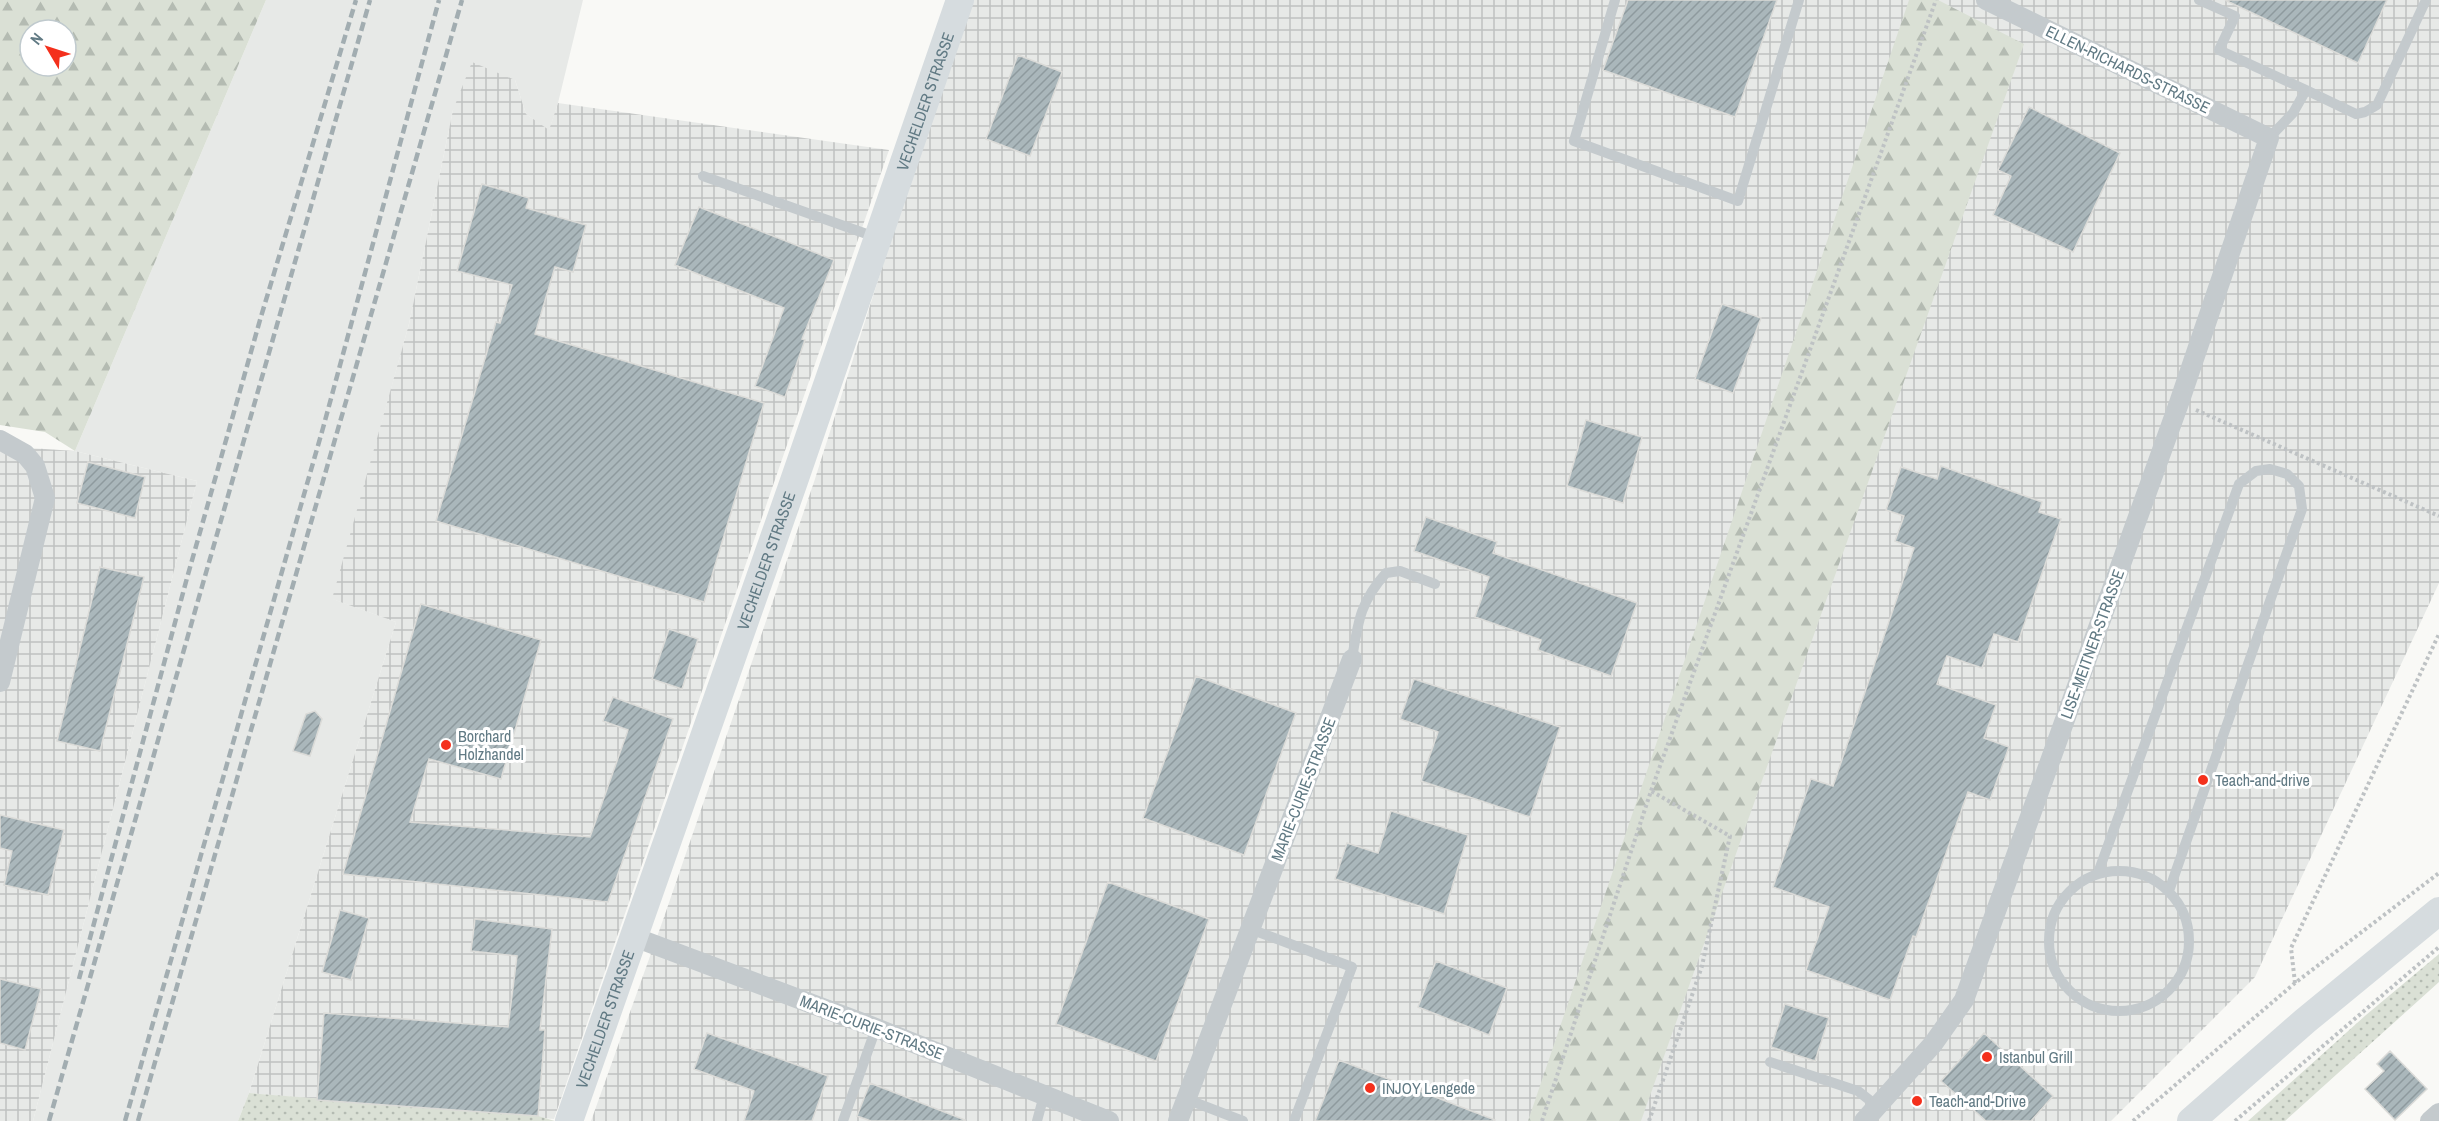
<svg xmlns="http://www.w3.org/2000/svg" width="2439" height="1121" viewBox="0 0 2439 1121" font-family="'Archivo Narrow',sans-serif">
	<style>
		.built { fill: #e7e9e7 }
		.industrial { fill: url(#industrial-grid) }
		.grass { fill: url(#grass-dots) }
		.forest { fill: url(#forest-firs); fill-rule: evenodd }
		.building { fill: url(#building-hatch); stroke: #dbdbd8; stroke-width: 1.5 }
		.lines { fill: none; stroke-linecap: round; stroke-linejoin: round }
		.path { stroke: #bec2c4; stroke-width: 4; stroke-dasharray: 3 3; stroke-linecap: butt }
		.service { stroke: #c4cacd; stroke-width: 10 }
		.minor { stroke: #c4cacd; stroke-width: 20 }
		.secondary { stroke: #d6dcdf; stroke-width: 28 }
		.rail { stroke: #a2adb1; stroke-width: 4.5; stroke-dasharray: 9 4.5; stroke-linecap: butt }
		.poi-dot { fill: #f4301c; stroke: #fff; stroke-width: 2 }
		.labels { text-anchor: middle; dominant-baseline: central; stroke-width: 6; stroke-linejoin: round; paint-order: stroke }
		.street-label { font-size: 16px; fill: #617a84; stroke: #fff }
		.poi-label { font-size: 16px; fill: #617a84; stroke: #fff; text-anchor: start }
	</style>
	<defs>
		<pattern id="industrial-grid" width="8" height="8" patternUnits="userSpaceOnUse" patternTransform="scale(1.5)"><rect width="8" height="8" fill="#e7e9e7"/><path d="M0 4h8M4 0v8" fill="none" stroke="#bfc2c1"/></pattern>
		<pattern id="grass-dots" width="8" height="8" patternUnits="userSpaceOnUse" patternTransform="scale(1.5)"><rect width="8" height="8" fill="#dae0d5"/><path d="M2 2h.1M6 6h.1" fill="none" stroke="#b4bbb2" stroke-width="1.8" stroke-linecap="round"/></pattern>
		<pattern id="forest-firs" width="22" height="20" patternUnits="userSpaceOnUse" patternTransform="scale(1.5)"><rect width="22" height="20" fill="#dae0d5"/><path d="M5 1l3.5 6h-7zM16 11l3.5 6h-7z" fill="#b4bbb2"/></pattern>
		<pattern id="building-hatch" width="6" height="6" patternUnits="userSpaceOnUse" patternTransform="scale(1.5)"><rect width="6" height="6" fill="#aab7bb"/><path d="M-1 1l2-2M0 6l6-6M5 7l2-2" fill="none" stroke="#8e9a9e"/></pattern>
	</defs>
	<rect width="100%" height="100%" fill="#f9f9f6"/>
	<path class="built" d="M266 0H583L558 103 549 131 526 114 515 80 453 110 409 324 333 599 396 622 249 1093 238 1121H33L197 481 75 451Z"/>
	<path class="industrial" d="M967 0H2439V583L2255 977 2111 1121H591L663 920 814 482Z
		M472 62 515 80 526 114 549 130 558 103 889 150 554 1119 249 1093 396 622 332 599 409 324 453 110Z
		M0 446 75 451 197 481 33 1121H0Z"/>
	<path class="grass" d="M2439 954V982L2285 1121H2248L2366 1015Z
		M249 1093 538 1116 555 1121H238Z"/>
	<path class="forest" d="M0 0H266L75 451 45 432 0 425ZM30 30H66V66H30Z
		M1909 0H1938L2024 44 1641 1121H1528Z"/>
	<path class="building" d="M1628 0H1777L1735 117 1603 70Z
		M2225 0H2387L2358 63Z
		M1018 55 1062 72 1030 156 986 139Z
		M2029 107 2120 153 2073 252 1993 215 2011 176 1998 170Z
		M482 184 529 198 526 208 586 225 573 272 555 267 535 334 764 403 704 602 436 521 496 322 500 323 512 285 457 271Z
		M699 207 834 260 802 339 805 340 785 397 755 386 784 308 675 265Z
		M1722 304 1761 318 1733 393 1695 379Z
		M1586 420 1642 437 1623 503 1567 486Z
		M88 462 145 477 135 518 77 503Z
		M1941 466 2042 502 2039 512 2061 519 2018 642 1994 634 1982 668 1947 656 1937 684 1996 705 1984 738 2009 747 1990 800 1968 792 1916 937 1913 936 1890 1000 1806 970 1829 907 1773 887 1811 779 1833 786 1914 548 1895 541 1904 516 1886 510 1901 467 1937 479Z
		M1426 517 1497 542 1493 553 1637 603 1611 676 1538 650 1541 640 1475 617 1489 577 1414 551Z
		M100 567 144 577 100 751 57 741Z
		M421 604 541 640 501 779 429 759 410 822 590 837 628 730 603 721 613 697 673 719 608 902 343 874Z
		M669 629 698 639 682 689 652 679Z
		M1196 676 1296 713 1244 855 1143 818Z
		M1414 679 1560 727 1530 817 1421 781 1438 732 1400 719Z
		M315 711 322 719 310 756 293 751 306 714Z
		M1391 811 1468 835 1444 914 1335 879 1347 843 1378 853Z
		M0 815 64 830 48 895 4 885 12 851 0 848Z
		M1108 882 1209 919 1156 1061 1056 1024Z
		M340 910 369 918 351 980 322 972Z
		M475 919 552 929 540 1030H545L538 1116 317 1100 324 1013 508 1027 517 956 471 951Z
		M1436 961 1507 988 1489 1035 1418 1007Z
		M0 979 41 989 25 1050 0 1043Z
		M1785 1004 1829 1018 1815 1061 1771 1047Z
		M707 1033 828 1076 812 1121H744L754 1091 694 1069Z
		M1984 1033 2053 1096 2031 1121H1986L1941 1081Z
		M2390 1051 2427 1089 2395 1120 2365 1089 2384 1071 2377 1064Z
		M1339 1060 1495 1120 1494 1121H1315Z
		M870 1083 965 1120V1121H871L857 1116Z"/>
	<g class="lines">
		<path class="path" d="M2196 410 2439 516
			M2295 983 2291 948 2439 634
			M1542 1121 1651 791 1936 0
			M1649 1121 1702 966 1730 836 1651 791
			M2133 1121 2295 983 2439 873
			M2235 1121 2439 947"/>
		<path class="service" d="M1615 0 1574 141 1738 201 1799 0
			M2199 0 2235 16 2219 50 2306 90
			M2269 138 2293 113 2306 90 2356 114 2365 112 2377 105 2426 0
			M703 176 878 238
			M1352 659C1358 622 1360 602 1386 573L1400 571 1435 584
			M2049 941a70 70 0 1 1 140 0a70 70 0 1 1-140 0Z
			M2098 873 2239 484 2256 471 2270 469 2287 474 2299 486 2302 509 2169 891
			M1250 929 1352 967 1294 1121
			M1770 1062 1858 1091 1877 1106
			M1186 1099 1243 1121
			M843 1121 876 1028
			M1037 1121 1044 1095"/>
		<path class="minor" d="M0 440 25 454 35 466 45 498 0 682
			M634 937 876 1028 1109 1121
			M1178 1121 1352 659
			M1864 1121 1933 1044 1964 1000 2179 403 2269 138 1986 0
			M2430 1121 2439 1113"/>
		<g class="secondary">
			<path id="s1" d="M569 1121 794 481 960 0"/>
			<path d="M2191 1121 2305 1021 2439 911"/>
		</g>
		<path class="rail" d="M79 979 187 578 260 320 356 0
			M49 1121 370 0
			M125 1121 323 428 439 0
			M138 1121 462 0"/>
	</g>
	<g class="poi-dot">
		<circle cx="446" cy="745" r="6"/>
		<circle cx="2203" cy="780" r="6"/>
		<circle cx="1987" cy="1057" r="6"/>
		<circle cx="1370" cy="1088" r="6"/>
		<circle cx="1917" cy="1101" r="6"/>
	</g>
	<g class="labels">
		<g class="street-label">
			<text transform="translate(2128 69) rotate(26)">ELLEN-RICHARDS-STRASSE</text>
			<text stroke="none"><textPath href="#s1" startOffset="1080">VECHELDER STRASSE</textPath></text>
			<text stroke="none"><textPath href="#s1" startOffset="594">VECHELDER STRASSE</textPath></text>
			<text transform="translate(2092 644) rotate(-70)">LISE-MEITNER-STRASSE</text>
			<text transform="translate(1303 789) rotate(-69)">MARIE-CURIE-STRASSE</text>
			<text stroke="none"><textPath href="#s1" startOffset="108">VECHELDER STRASSE</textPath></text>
			<text transform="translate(872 1027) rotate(21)">MARIE-CURIE-STRASSE</text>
		</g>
		<g class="poi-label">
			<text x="458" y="736">Borchard<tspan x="458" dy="18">Holzhandel</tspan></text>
			<text x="2215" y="780">Teach-and-drive</text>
			<text x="1999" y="1057">Istanbul Grill</text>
			<text x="1382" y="1088">INJOY Lengede</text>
			<text x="1929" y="1101">Teach-and-Drive</text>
		</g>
	</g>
	<g transform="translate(48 48) rotate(309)"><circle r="28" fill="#ffffff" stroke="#c0cace" stroke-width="1.5"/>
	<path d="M0-4.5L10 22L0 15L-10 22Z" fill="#f4301c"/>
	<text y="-9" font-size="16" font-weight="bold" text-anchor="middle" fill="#617a84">N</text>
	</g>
</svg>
